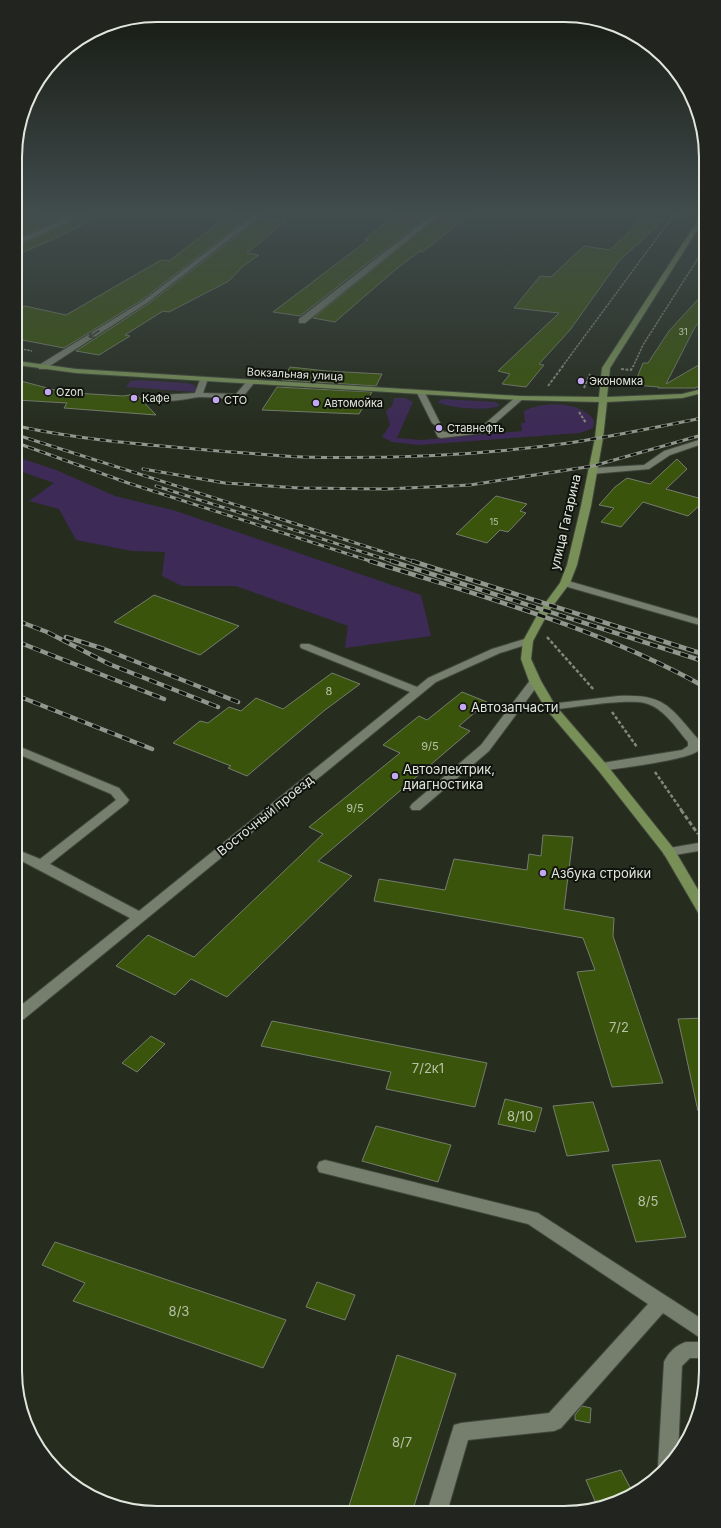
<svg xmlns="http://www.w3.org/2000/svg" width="721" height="1528" viewBox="0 0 721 1528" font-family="Inter,sans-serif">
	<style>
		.green { fill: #3d2a56 }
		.building { fill: #3a540c; stroke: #757d6d }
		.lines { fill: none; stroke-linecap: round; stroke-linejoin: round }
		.minor-casing { stroke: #41473b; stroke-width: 2 }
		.major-casing { stroke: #41473b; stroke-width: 2 }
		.path-far3 { stroke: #81877b; stroke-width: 1.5; stroke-dasharray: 2.5 1; stroke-linecap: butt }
		.path-far2 { stroke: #81877b; stroke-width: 2; stroke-dasharray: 3 1.5; stroke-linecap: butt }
		.path-far1 { stroke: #81877b; stroke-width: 2.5; stroke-dasharray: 3.5 2; stroke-linecap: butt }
		.path { stroke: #81877b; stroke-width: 3; stroke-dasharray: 4.5 2.5; stroke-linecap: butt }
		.minor { fill: #767e6e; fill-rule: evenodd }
		.major { fill: #789058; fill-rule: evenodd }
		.rail-far1-casing { stroke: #91978c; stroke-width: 3 }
		.rail-casing { stroke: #91978c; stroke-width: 4.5 }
		.rail-far1 { stroke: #11140e; stroke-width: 2; stroke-dasharray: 6; stroke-linecap: butt }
		.rail { stroke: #11140e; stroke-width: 3; stroke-dasharray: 8; stroke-linecap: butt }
		.oneway { stroke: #393e34 }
		.poi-dot { fill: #c4a7f1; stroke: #11140e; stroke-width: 1.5 }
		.labels { text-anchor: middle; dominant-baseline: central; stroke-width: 4; stroke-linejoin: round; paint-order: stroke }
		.far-number-label { font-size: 9px; fill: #b7c2a9 }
		.far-street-label { font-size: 11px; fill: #e1e6dd; stroke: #11140e }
		.far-poi-label { font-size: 11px; fill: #e1e6dd; stroke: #11140e; text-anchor: start }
		.number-label { font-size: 11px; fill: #b7c2a9 }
		.street-label { font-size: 13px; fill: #e1e6dd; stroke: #11140e }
		.poi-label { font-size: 13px; fill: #e1e6dd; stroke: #11140e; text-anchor: start }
		.near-number-label { font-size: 13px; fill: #b7c2a9 }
		.rim { fill: none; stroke: #e1e6dd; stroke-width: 2 }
	</style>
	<rect width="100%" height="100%" fill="#262d1f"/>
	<path class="green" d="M139 380 186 383 194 385 196 388 194 392 126 387 130 381Z
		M394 398H405L413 402 397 438 422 440 522 431 521 423H525L524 411C544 401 580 401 594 420L593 428 580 433 418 445 392 442 382 437 390 425 386 411 392 406Z
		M442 399 495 402 500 405C492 412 447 408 438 402Z
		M17 457 56 470 115 496 176 511 421 595 431 636 345 648 348 626 236 586H182L162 576 165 552 132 551 76 540 59 509 29 501 54 483 17 470Z"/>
	<path class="building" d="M52 212 69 213 56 222 16 238V227L31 221 35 222Z
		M399 212H433L300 316 273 312 368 240H364Z
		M444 212H471L436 242 422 252 420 251 395 270 335 322 313 318Z
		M80 215 92 217 84 221 87 222 60 236 17 255V246L62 226Z
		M239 215 250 216 142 300 64 348 17 339V310L25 306 66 315 161 260 169 261 225 218 233 219Z
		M645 217 664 220 619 261 570 330 539 364 544 365 526 387 502 384 510 374 498 371 559 313 514 308 540 276 551 277 584 246 610 250Z
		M260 218 286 221 247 253 259 255 242 267 229 281 169 312 163 311 125 335 130 336 99 355 76 351 148 304Z
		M702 295V319L695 327 666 384 702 363V385L695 388H658L659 387 634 385 643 363H648L669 331Z
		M290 367 327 371 382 374 376 386 282 380Z
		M17 380 74 395 75 393 123 396 136 394 156 415 64 408 67 403 17 400Z
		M277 387 372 392 359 414 262 410Z
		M677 459 687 469 666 489 702 499V503L688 516 643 502 621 527 601 522 614 508 599 505 615 487 627 478 650 484Z
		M496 496 527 504 520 511 526 513 508 532 500 530 487 543 456 534Z
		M154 595 239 626 200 655 114 622Z
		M332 673 360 684 325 710 247 776 228 768 231 766 173 743 200 721 208 723 229 707 241 711 256 698 283 709Z
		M462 692 487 702 459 726 470 731 318 861 352 876 227 997 191 979 175 995 116 966 148 935 194 957 323 834 309 827 400 753 383 745 419 716 427 720Z
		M543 835 573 837 564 909 614 918 613 936 663 1083 612 1087 577 972 595 970 583 938 374 901 379 879 445 890 454 859 527 870 529 854 541 856Z
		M704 1018 705 1110 698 1111 678 1019Z
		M272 1021 487 1063 475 1107 386 1089 391 1072 261 1046Z
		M151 1036 165 1044 137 1072 122 1063Z
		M505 1099 542 1108 535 1132 498 1124Z
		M593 1102 609 1151 567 1156 553 1106Z
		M376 1126 451 1145 438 1182 362 1161Z
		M660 1160 686 1237 636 1242 612 1165Z
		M55 1242 286 1320 263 1368 73 1301 85 1283 42 1265Z
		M317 1282 355 1295 345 1320 306 1307Z
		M397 1355 456 1374 413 1509H348Z
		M582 1406 591 1408 590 1423 575 1420V1415Z
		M621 1470 633 1493 598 1508 586 1480Z"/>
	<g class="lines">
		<defs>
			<path id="minor" d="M74 212H82L61 225 17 245 16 240 57 223Z
				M258 212H265L147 303 45 369H39V365L143 301Z
				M436 212H443L305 323H299V319Z
				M201 377H204L208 379 203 393 236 394 248 380H254L255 382 241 399H238C225 399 212 397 200 397 188 398 165 405 156 397 159 394 187 394 195 393Z
				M418 391H424L440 423 439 425 436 426 432 423 417 393Z
				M517 396H523L524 398 484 433 441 438 438 437 435 431 439 428 442 429 444 432 479 429Z
				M702 439V444L670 455 649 469 592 474 588 471 592 468 644 465 664 451Z
				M565 580 703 620V626L561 585 560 583Z
				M528 638 532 639 533 641 532 643 500 653 436 682 24 1019 19 1020V1007L130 918 18 859V850L40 859 116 800 111 794 18 754V746L119 788 129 800 127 803 50 864 139 911 410 692 301 648 300 646 301 644H309L417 687 428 678 492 649Z
				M535 678 541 681 489 751 420 810H412L410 807 412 804 481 745 531 679Z
				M618 696C665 694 669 706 698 739 700 742 701 747 699 750 690 760 619 768 602 771L598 770 596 767 598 764 602 763 682 750 688 746V742C677 729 665 710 648 704 632 697 570 708 550 710L546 709 544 707 546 705 550 704Z
				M704 842V850L669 856 664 855 663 852 664 849 669 848Z
				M325 1160 538 1213 705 1321 706 1339 699 1337 663 1313 561 1428 554 1431 468 1440 448 1509H428L454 1425 461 1423 549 1413 648 1304 528 1224 319 1172 317 1167 319 1162Z
				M686 1342H706V1358H690L682 1366 678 1454 661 1472 658 1466 664 1362C668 1353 676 1345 686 1342Z"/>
			<path id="major" d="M701 218V224L610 368 607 397 682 394 702 389V393L682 398 607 402 603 438 591 506 577 565 570 583 549 611 533 641 531 659 541 681 555 705 606 764 674 849 704 900V916L699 914 664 854 598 770 546 709 529 681 521 659 523 641 540 610 560 583 567 565 581 506 595 438 599 402 520 400 76 373 17 365V361L76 369 520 396 599 397 602 368 698 220Z"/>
		</defs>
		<use href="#minor" class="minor-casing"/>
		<use href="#major" class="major-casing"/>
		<path class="path-far3" d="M17 348 32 351
			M562 367 676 212
			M633 367 643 345 702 252"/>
		<path class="path-far2" d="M621 369 631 370 633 366
			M548 386 563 366
			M584 388 590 374
			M579 412 586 423"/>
		<path class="path-far1" d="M547 637 594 690
			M612 712 637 747
			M655 772 682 811"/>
		<path class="path" d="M681 810 698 834"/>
		<use href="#minor" class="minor"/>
		<use href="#major" class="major"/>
		<defs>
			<path id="rail-far1" d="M17 426C76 439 136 444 196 449 231 452 267 455 303 457 391 459 482 455 569 443 614 436 658 427 702 418
				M17 435 415 562
				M17 443 128 483 373 562
				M143 469 225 483 299 488 386 489 470 485 593 466 702 435
				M156 486 394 562"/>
			<path id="rail" d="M370 561C483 597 599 628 703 686
				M391 561 703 661
				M412 561 703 654
				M18 621 47 632 109 664 218 707
				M66 637 104 649 238 702
				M18 642 164 699
				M18 696 152 749"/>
		</defs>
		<use href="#rail-far1" class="rail-far1-casing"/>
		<use href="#rail" class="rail-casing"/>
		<use href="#rail-far1" class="rail-far1"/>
		<use href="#rail" class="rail"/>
	</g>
	<defs><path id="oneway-shaft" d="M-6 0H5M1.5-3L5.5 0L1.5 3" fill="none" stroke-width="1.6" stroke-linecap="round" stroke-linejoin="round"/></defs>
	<use class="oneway" href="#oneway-shaft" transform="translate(94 334) rotate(147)"/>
	<linearGradient id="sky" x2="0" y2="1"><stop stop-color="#151911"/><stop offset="0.5" stop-color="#414c4d"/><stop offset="1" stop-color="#414c4d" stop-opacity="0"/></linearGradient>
	<rect width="721" height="426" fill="url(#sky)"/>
	<g class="poi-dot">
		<circle cx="581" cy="381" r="4"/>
		<circle cx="48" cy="392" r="4"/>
		<circle cx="134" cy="398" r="4"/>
		<circle cx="216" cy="400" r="4"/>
		<circle cx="316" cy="403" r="4"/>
		<circle cx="439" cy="428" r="4"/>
		<circle cx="463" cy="707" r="4"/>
		<circle cx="395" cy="776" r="4"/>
		<circle cx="543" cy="873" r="4"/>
	</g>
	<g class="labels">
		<g class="far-number-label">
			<text x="683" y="331">31</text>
			<text x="494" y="521">15</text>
		</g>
		<g class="far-street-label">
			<text transform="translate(295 374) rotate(3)">Вокзальная улица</text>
		</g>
		<g class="far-poi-label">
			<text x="589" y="381">Экономка</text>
			<text x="56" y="392">Ozon</text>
			<text x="142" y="398">Кафе</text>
			<text x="224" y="400">СТО</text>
			<text x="324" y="403">Автомойка</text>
			<text x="447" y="428">Ставнефть</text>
		</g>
		<g class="number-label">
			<text x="329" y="691">8</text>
			<text x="430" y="746">9/5</text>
			<text x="355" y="808">9/5</text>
		</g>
		<g class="street-label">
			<text transform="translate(565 522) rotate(-77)">улица Гагарина</text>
			<text transform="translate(265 815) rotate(-39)">Восточный проезд</text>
		</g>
		<g class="poi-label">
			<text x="471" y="707">Автозапчасти</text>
			<text x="403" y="769">Автоэлектрик,<tspan x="403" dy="15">диагностика</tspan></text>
			<text x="551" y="873">Азбука стройки</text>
		</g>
		<g class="near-number-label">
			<text x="619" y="1027">7/2</text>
			<text x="428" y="1068">7/2к1</text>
			<text x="520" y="1116">8/10</text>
			<text x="648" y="1201">8/5</text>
			<text x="179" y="1311">8/3</text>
			<text x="402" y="1442">8/7</text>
		</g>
	</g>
	<path d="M0 0H721V1528H0ZM157 22H564A135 135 0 0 1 699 157V1371A135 135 0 0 1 564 1506H157A135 135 0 0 1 22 1371V157A135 135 0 0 1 157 22Z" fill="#22251f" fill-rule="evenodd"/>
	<path class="rim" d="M157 22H564A135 135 0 0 1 699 157V1371A135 135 0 0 1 564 1506H157A135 135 0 0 1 22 1371V157A135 135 0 0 1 157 22Z"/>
</svg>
